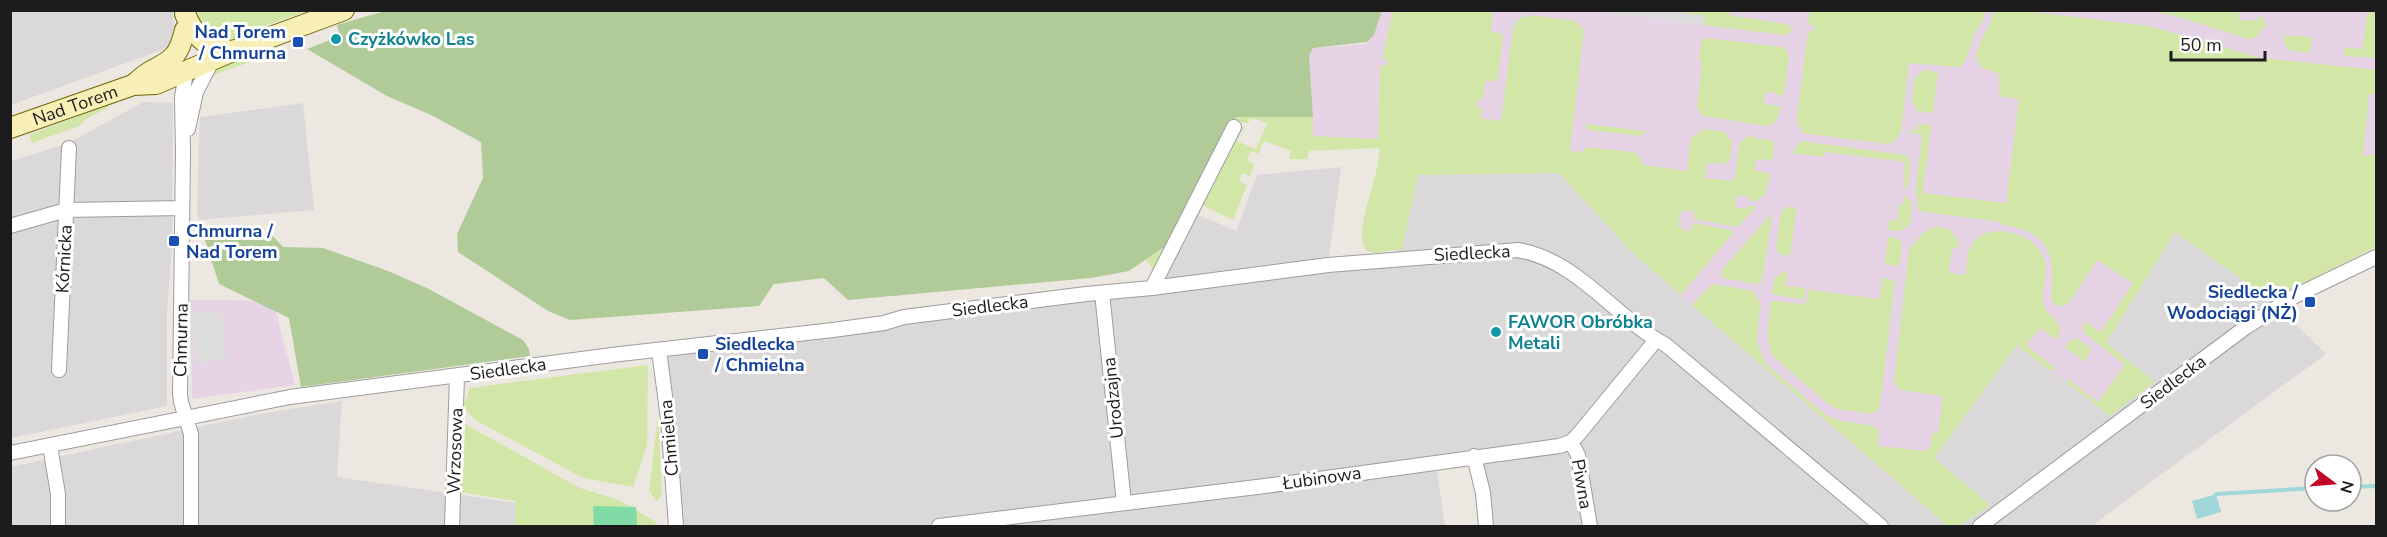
<svg xmlns="http://www.w3.org/2000/svg" width="2387" height="537" viewBox="0 0 2387 537" font-family="'Nunito Sans',sans-serif">
	<style>
		.residential { fill: #dad8d9 }
		.industrial { fill: #e6d3e6 }
		.grass { fill: #d2e7a7 }
		.forest { fill: #b0cb97 }
		.pitch { fill: #80dba7 }
		.parking { fill: #dcdcdc }
		.water { fill: #a2d7da }
		.lines { fill: none; stroke-linecap: round; stroke-linejoin: round }
		.stream { stroke: #a2d7da; stroke-width: 4 }
		.street-casing { stroke: #9d9d9d; stroke-width: 16 }
		.secondary-casing { stroke: #6e6607; stroke-width: 22 }
		.street { stroke: #fff; stroke-width: 14 }
		.secondary { stroke: #f7efb5; stroke-width: 20 }
		.culture-dot { fill: #0f9aa8; stroke: #fff; stroke-width: 2 }
		.transit-dot { fill: #1a4fb4; stroke: #fff; stroke-width: 2 }
		.labels { text-anchor: middle; dominant-baseline: central; stroke-width: 6; stroke-linejoin: round; paint-order: stroke }
		.transit-label { font-size: 18px; font-weight: bold; fill: #164399; stroke: #fff; text-anchor: end }
		.culture-label { font-size: 18px; font-weight: bold; fill: #0d838f; stroke: #fff; text-anchor: start }
		.street-label { font-size: 18px; fill: #1c1c1c; stroke: #fff }
	</style>
	<rect width="100%" height="100%" fill="#ede7e1"/>
	<path class="residential" d="M11 11H173L175 41 164 49 11 105Z
		M143 102 173 103 172 245 167 313V406L11 438V161L69 143Z
		M303 103 314 210 199 220 197 212 200 117Z
		M1341 167 1328 264 1395 258 1417 175 1559 173 1634 254 1948 526H1486L1473 456 1437 471 1445 526H676L659 350 1152 288 1192 212 1236 231 1257 175Z
		M2175 232 2270 299 2326 354 2095 523 2096 526H1959L1990 505 1934 459 2017 345 2110 416 2155 382 2106 343Z
		M342 401 337 477 517 503 516 526H11L10 467 259 414Z"/>
	<path class="industrial" d="M1382 10 2376 11V247L2270 299 2175 232 2106 343 2155 382 2110 416 2017 345 1899 486 1634 254 1559 173H1468L1379 177 1382 142 1313 139 1309 56 1311 50 1313 48 1365 44 1374 35Z
		M190 300 273 301 295 385 192 399Z"/>
	<path class="grass" d="M1489 10V13H1493L1491 32 1501 33 1503 37 1497 81H1485L1483 99H1478L1477 107 1482 108 1480 118 1501 121 1513 28 1518 19 1530 15 1576 21 1584 30 1570 151 1584 152 1585 147 1633 152 1639 156 1643 165 1687 171 1691 136 1694 137 1702 129 1725 132 1729 140H1732L1730 160 1724 164 1707 163 1705 178 1734 181 1740 141 1742 142 1747 136 1773 141 1774 148 1773 159 1756 160 1755 170 1771 174 1764 197 1759 198V201H1749V197L1736 195 1735 207 1747 209 1749 205 1756 207 1737 227 1694 219 1693 210 1680 212 1678 226 1689 232 1694 223 1730 230 1733 233 1681 295 1634 254 1559 173 1418 175 1402 249 1374 253 1366 250C1351 230 1382 174 1379 148L1309 151 1307 159H1289L1291 151 1264 141 1258 154 1251 151 1247 160 1254 164 1250 176 1242 173 1239 181 1247 185 1233 220 1200 204 1237 127H1244L1237 141 1256 149 1267 124 1256 119H1250L1248 123 1236 122 1157 270H1153L1146 260 1170 243 1236 117H1313V136L1378 139 1380 66 1387 65V59H1382L1393 11Z
		M192 11H307L270 24 241 41 235 43 212 41Z
		M1665 11H1731L1728 15 1786 24 1790 26 1792 31 1784 35 1704 25 1705 16Z
		M1810 11 1985 10C1985 22 1977 28 1973 38 1968 50 1969 57 1961 67L1909 63 1901 132 1894 142 1888 144 1801 133 1802 130 1798 125 1797 117 1808 31 1813 32 1814 26 1808 24Z
		M1994 11H2023L2149 26 2261 58 2376 70V94H2369L2363 156 2376 154V247L2270 299 2175 232 2106 343 2155 382 2110 416 2066 382 2068 379 2098 402 2125 365 2085 334 2082 327 2085 322 2101 332 2133 283 2097 260 2069 303 2062 306H2056L2051 299C2056 255 2050 230 2001 225V222L1918 211 1916 189 1922 135 1909 133 1915 125 1914 131 1917 132 1918 124 1931 125 1923 193 2006 203 2019 99 1999 96V73C1964 68 1978 45 1990 24 1992 20 1992 15 1994 11Z
		M2150 11H2239V20L2258 21 2259 15C2265 18 2266 22 2265 28H2262L2258 37 2249 39 2175 16Z
		M2368 11H2376V58L2344 56 2345 48 2362 49Z
		M2284 35 2312 37 2310 53 2289 50 2285 44Z
		M1706 38 1782 47 1787 51 1789 56 1784 94 1780 96 1773 92 1765 93 1764 103 1780 107C1779 117 1777 124 1767 126L1703 116 1697 108 1702 62 1699 61 1701 41Z
		M269 51V55L208 77 221 65Z
		M1924 70 1938 72 1933 113 1917 111 1912 101 1915 77Z
		M108 105 109 107 86 119 79 126 32 143 29 135Z
		M1585 124 1646 131 1645 134 1641 133V136L1588 130Z
		M1801 141 1906 155 1911 164 1908 186 1904 188 1905 162 1825 152 1824 157 1792 153Z
		M1904 195 1912 203 1910 224 1901 231 1888 230 1889 220 1897 221 1899 205H1903Z
		M1787 207 1797 208 1790 256 1779 254 1776 249 1781 211Z
		M1771 214 1772 217 1762 281 1756 284 1723 278 1721 271Z
		M1937 226 1949 229 1957 238 1959 248H1952L1949 273 1966 275 1968 250H1970C1973 240 1979 234 1990 232 2014 228 2045 241 2046 269 2046 280 2040 296 2044 306 2048 315 2058 320 2061 329L2056 340 2040 328 2026 345 2055 368 2052 372 2017 345 1934 458 1990 505 1959 526H1948L1692 305 1712 284 1754 291 1760 304 1757 343 1766 364 1827 416 1842 421 1874 426 1879 432 1878 446 1925 451 1931 445 1932 433H1938L1943 396 1900 390 1894 382 1909 250 1924 232Z
		M1888 237 1897 238 1902 243 1900 262 1897 266 1885 264Z
		M1780 272 1787 273 1785 286 1806 288 1804 300 1772 294 1775 277 1780 275Z
		M1883 277 1895 281 1880 405 1876 412 1872 414 1837 409 1827 403 1772 355 1767 336 1771 301 1806 304 1809 288 1810 290 1879 299Z
		M2077 338 2090 348V353L2085 362 2065 347 2071 340Z
		M648 365 647 445 633 487 583 478 475 420 463 407 470 388Z
		M658 415 662 494 657 502 649 491Z
		M465 424 580 488 619 500 655 521 658 526H515V501L461 492Z"/>
	<path class="forest" d="M388 10 1382 11 1374 35 1367 42 1313 48 1309 56 1313 117H1236L1170 243 1129 271 1091 278 848 300 824 278 774 284 759 306 570 320 548 311 458 252 457 234 483 178 481 142 431 115 387 96 307 49 340 36 337 25Z
		M272 235 283 247 323 248 388 271 427 288 523 340 529 349 530 356 301 387 289 318 219 284 204 237Z"/>
	<path class="pitch" d="M593 506 636 507 637 526H594Z"/>
	<path class="parking" d="M1665 10 1705 16 1704 25 1593 11Z
		M221 312 227 359 195 364 193 313Z"/>
	<path class="water" d="M2216 494 2221 512 2197 519 2192 501Z"/>
	<g class="lines">
		<path class="stream" d="M2351 487 2376 486
			M2216 494 2315 488"/>
		<defs>
			<path id="street" d="M186 72 182 97 183 152 180 394 181 402 191 434V526
				M188 129 196 92 212 61
				M10 226 66 210 182 208
				M1152 288 1234 127
				M1102 293 1124 503
				M659 350 668 419 676 526
				M59 370 69 148
				M1571 442 1578 455 1590 526
				M50 446 58 494V526
				M10 453 290 397 620 354 833 330 884 323 904 317 1086 294 1152 288 1328 265 1518 250C1578 260 1615 318 1666 345L1881 526
				M1474 456 1483 493 1486 526
				M452 526 457 376
				M939 526 1297 482 1559 446 1571 442 1577 436 1656 340
				M1980 526 2246 327 2295 296 2376 257"/>
			<g id="secondary">
				<path d="M185 14C195 37 207 50 233 51"/>
				<path d="M133 85C139 80 146 73 153 70 174 59 179 55 185 30"/>
				<path id="s1" d="M10 128 133 85 156 84 233 51 344 10"/>
			</g>
		</defs>
		<use href="#street" class="street-casing"/>
		<use href="#secondary" class="secondary-casing"/>
		<use href="#street" class="street"/>
		<use href="#secondary" class="secondary"/>
	</g>
	<g class="culture-dot">
		<circle cx="336" cy="39" r="6"/>
		<circle cx="1496" cy="332" r="6"/>
	</g>
	<g class="transit-dot">
		<rect x="292" y="36" width="12" height="12" rx="3"/>
		<rect x="168" y="235" width="12" height="12" rx="3"/>
		<rect x="2304" y="296" width="12" height="12" rx="3"/>
		<rect x="697" y="348" width="12" height="12" rx="3"/>
	</g>
	<g class="labels">
		<g class="transit-label">
			<text x="286" y="32">Nad Torem<tspan x="286" dy="21">/ Chmurna</tspan></text>
			<text x="186" y="231" text-anchor="start">Chmurna /<tspan x="186" dy="21">Nad Torem</tspan></text>
			<text x="2298" y="292">Siedlecka /<tspan x="2298" dy="21">Wodociągi (NŻ)</tspan></text>
			<text x="715" y="344" text-anchor="start">Siedlecka<tspan x="715" dy="21">/ Chmielna</tspan></text>
		</g>
		<g class="culture-label">
			<text x="348" y="39">Czyżkówko Las</text>
			<text x="1508" y="322">FAWOR Obróbka<tspan x="1508" dy="21">Metali</tspan></text>
		</g>
		<g class="street-label">
			<text stroke="none"><textPath href="#s1" startOffset="69">Nad Torem</textPath></text>
			<text transform="translate(1472 253) rotate(-3)">Siedlecka</text>
			<text transform="translate(64 259) rotate(-87)">Kórnicka</text>
			<text transform="translate(990 306) rotate(-7)">Siedlecka</text>
			<text transform="translate(181 340) rotate(-89)">Chmurna</text>
			<text transform="translate(508 369) rotate(-8)">Siedlecka</text>
			<text transform="translate(2173 382) rotate(-37)">Siedlecka</text>
			<text transform="translate(1113 398) rotate(-96)">Urodzajna</text>
			<text transform="translate(669 438) rotate(-95)">Chmielna</text>
			<text transform="translate(455 451) rotate(-88)">Wrzosowa</text>
			<text transform="translate(1322 478) rotate(-8)">Łubinowa</text>
			<text transform="translate(1582 484) rotate(80)">Piwna</text>
		</g>
	</g>
	<rect width="2387" height="537" fill="none" stroke="#1c1c1c" stroke-width="24"/>
	<g transform="translate(2333 483) rotate(106)"><circle r="28" fill="#ffffff" stroke="#a4a4a4" stroke-width="1.5"/>
	<path d="M0-4.5L10 22L0 15L-10 22Z" fill="#c20527"/>
	<text y="-9" font-size="16" font-weight="bold" text-anchor="middle" fill="#1c1c1c">N</text>
	</g>
	<path d="M2171 51v9h94v-9" fill="none" stroke="#1c1c1c" stroke-width="3"/>
	<text x="2180" y="51" font-size="18" fill="#1c1c1c" stroke="#ffffff" stroke-width="4.5" paint-order="stroke">50 m</text>
</svg>
